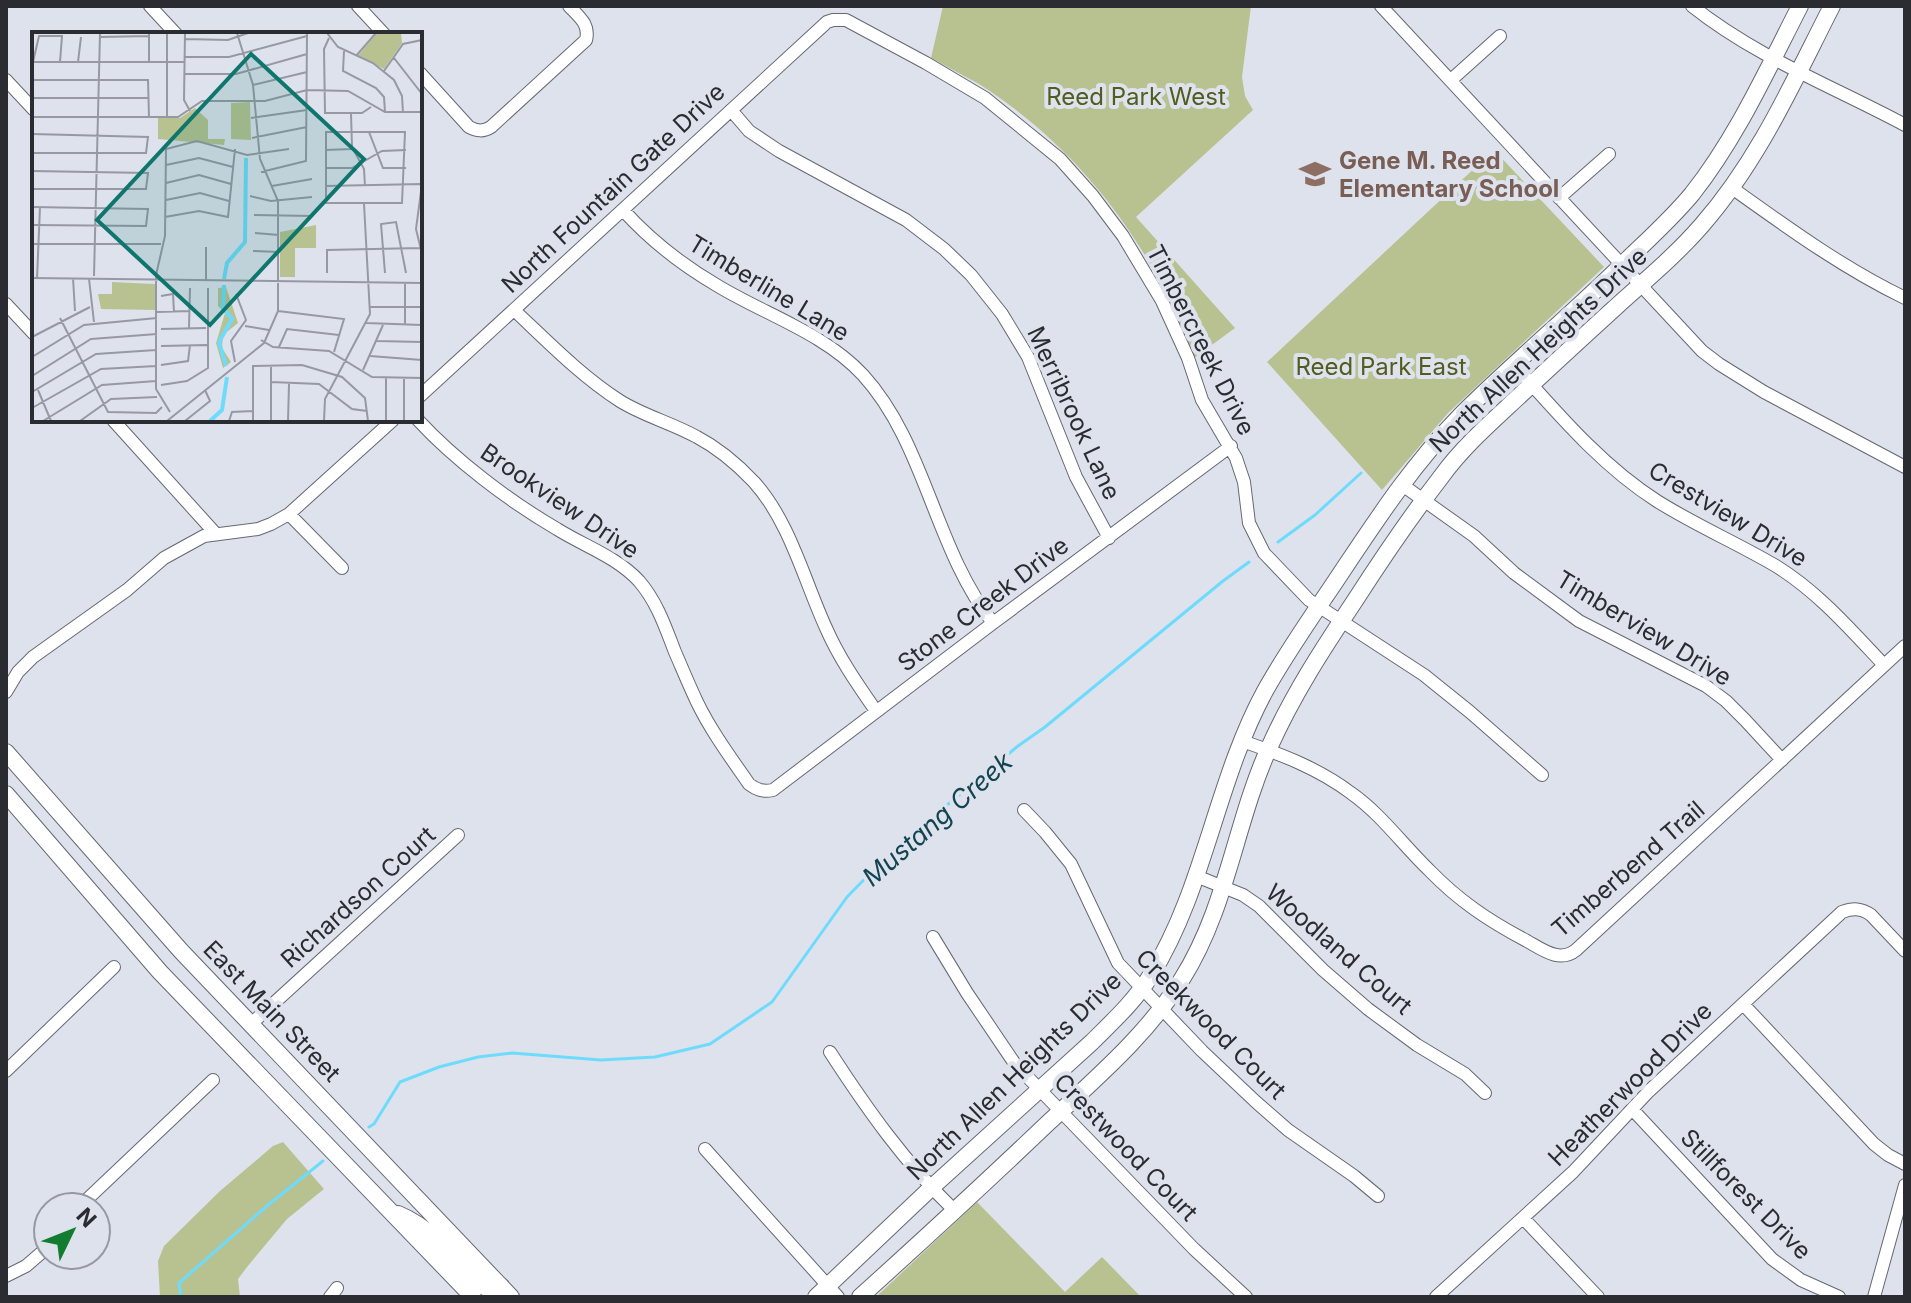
<svg xmlns="http://www.w3.org/2000/svg" width="1911" height="1303" viewBox="0 0 1911 1303" font-family="Inter,sans-serif">
	<style>
		.green { fill: #b8c290 }
		.lines { fill: none; stroke-linecap: round; stroke-linejoin: round }
		.stream { stroke: #6edbfc; stroke-width: 3 }
		.minor-casing { stroke: #656872; stroke-width: 14 }
		.major-casing { stroke: #656872; stroke-width: 18 }
		.minor { stroke: #fff; stroke-width: 12 }
		.major { stroke: #fff; stroke-width: 16 }
		.labels { text-anchor: middle; dominant-baseline: central; stroke-width: 8; stroke-linejoin: round; paint-order: stroke }
		.park-label { font-size: 24px; fill: #535c1f; stroke: #dee2ed }
		.education-label { font-size: 24px; font-weight: bold; fill: #785e54; stroke: #dee2ed; text-anchor: start }
		.street-label { font-size: 24px; fill: #2b2c31; stroke: #dee2ed }
		.water-label { font-size: 26px; font-style: italic; fill: #134452; stroke: #dee2ed }
		.inset-river { fill: none; stroke: #6edbfc; stroke-width: 4 }
		.inset-road { fill: none; stroke: #9699a2; stroke-width: 2 }
		.view { fill: #0f766e; fill-opacity: 0.15; stroke: #0f766e; stroke-width: 4 }
		.inset-edge { fill: none; stroke: #2b2c31; stroke-width: 4 }
	</style>
	<rect width="100%" height="100%" fill="#dee2ed"/>
	<path class="green" d="M943 6H1251L1242 77 1245 96 1253 110 1136 217 1235 328 1194 358C1154 247 1080 148 979 84 963 75 947 67 931 58Z
		M1494 150 1604 267 1448 413 1382 490 1267 362Z
		M283 1142 324 1189 287 1219 247 1267 238 1279 240 1297H160L158 1261 164 1246 220 1191 273 1146Z
		M977 1202 1065 1292 1102 1257 1141 1297H876Z"/>
	<g class="lines">
		<path class="stream" d="M1278 542 1315 515 1361 473
			M369 1127 374 1124 400 1082 439 1067 478 1057 512 1053 601 1060 655 1057 710 1044 772 1002 847 897 893 850 1018 746 1045 727 1223 581 1249 562
			M181 1297 179 1283 268 1205 323 1161"/>
		<defs>
			<path id="minor" d="M150 6 176 34
				M358 6 384 34
				M1381 6 1702 351 1719 364 1764 392 1905 467
				M1692 6C1756 57 1834 87 1905 125
				M420 73 469 127C477 131 483 132 491 127L586 40C590 24 579 17 569 6
				M6 80 34 110
				M1451 80 1500 36
				M731 110 749 131 779 151 906 220 944 249 971 275 1002 314 1028 357 1076 477 1109 538
				M1732 188C1788 228 1843 268 1905 298
				M1559 198 1609 154
				M623 210C651 241 682 265 718 286 766 315 824 333 863 375 926 444 934 548 993 623
				M6 304 34 334
				M514 310C547 341 581 376 620 401 644 416 672 423 697 437 718 448 737 464 754 482 790 522 804 580 826 628 839 658 858 685 876 711
				M1515 366C1558 414 1602 466 1657 501 1695 525 1737 543 1776 566 1818 592 1850 629 1884 665
				M420 396 827 22 833 20H846L926 63 985 98 1060 159 1093 196 1123 236 1162 301 1188 358 1202 400 1236 458 1244 482 1249 523 1264 553 1309 600 1424 675 1470 712 1542 775
				M113 420 215 533
				M418 420C455 460 509 501 557 529 584 546 617 557 639 581 657 602 665 626 675 652 682 668 689 685 697 702 711 731 731 758 749 784 757 790 763 792 773 790L993 623 1231 446
				M1401 484 1474 536 1514 573 1579 621 1706 686 1726 701 1745 720 1782 760
				M289 514 342 568
				M6 692 18 672 33 657 127 590 164 558 204 536 258 529 271 524 289 514 393 420
				M1242 741C1280 754 1318 768 1351 793 1381 814 1403 845 1429 870 1459 901 1489 921 1527 941 1543 950 1560 963 1576 950L1905 646
				M1024 810 1045 832 1071 864 1118 963 1202 1051 1256 1102 1288 1130 1354 1176 1378 1196
				M1196 876 1243 895 1259 906 1323 970 1368 1009 1417 1045 1465 1074 1485 1093
				M933 937 967 993 1015 1064 1194 1249 1246 1297
				M1743 1004 1874 1144 1888 1155 1905 1164
				M251 1024 458 835
				M830 1052C867 1109 905 1163 955 1211
				M6 1071 114 967
				M1632 1109 1772 1259 1801 1280 1839 1297
				M705 1149 838 1297
				M79 1207 213 1080
				M1523 1218 1598 1297
				M6 1276 26 1266 48 1247
				M330 1297 337 1288
				M1436 1297 1573 1172 1649 1091 1842 912C1853 908 1861 908 1871 915L1905 951
				M1874 1297 1905 1185"/>
			<path id="major" d="M6 752 181 951 511 1297
				M6 794 160 972 473 1297
				M398 1214C430 1227 457 1259 480 1284L488 1289 501 1286
				M816 1297 931 1188 1092 1042C1113 1021 1135 1001 1151 975 1205 888 1216 781 1265 691 1289 648 1318 608 1345 567 1381 513 1415 462 1461 415 1515 361 1575 312 1629 258 1651 237 1673 217 1692 194 1737 137 1767 70 1800 6
				M860 1297C923 1240 986 1182 1048 1123 1096 1078 1147 1035 1182 979 1227 908 1235 823 1269 748 1293 694 1324 647 1356 599 1383 557 1411 516 1441 477 1462 448 1489 424 1515 400 1549 368 1584 336 1618 305 1647 279 1677 254 1702 225 1759 160 1793 82 1832 6"/>
		</defs>
		<use href="#minor" class="minor-casing"/>
		<use href="#major" class="major-casing"/>
		<use href="#minor" class="minor"/>
		<use href="#major" class="major"/>
	</g>
	<defs>
		<symbol id="school-bare" viewBox="-9 -9 18 18"><path d="M0-5L7-2L0 1L-7-2ZM-4 1L0 2.5L4 1V4Q0 6-4 4Z" fill="#8d6e63" stroke="#dee2ed" stroke-width="2.5" paint-order="stroke"/></symbol>
	</defs>
	<g fill-rule="evenodd">
		<use href="#school-bare" x="1293" y="152" width="44" height="44"/>
	</g>
	<g class="labels">
		<g class="park-label">
			<text x="1136" y="96">Reed Park West</text>
			<text x="1381" y="366">Reed Park East</text>
		</g>
		<g class="education-label">
			<text x="1339" y="160">Gene M. Reed<tspan x="1339" dy="28">Elementary School</tspan></text>
		</g>
		<g class="street-label">
			<text transform="translate(613 188) rotate(-43)">North Fountain Gate Drive</text>
			<text transform="translate(769 288) rotate(31)">Timberline Lane</text>
			<text transform="translate(1201 340) rotate(63)">Timbercreek Drive</text>
			<text transform="translate(1538 350) rotate(-43)">North Allen Heights Drive</text>
			<text transform="translate(1074 413) rotate(65)">Merribrook Lane</text>
			<text transform="translate(560 501) rotate(34)">Brookview Drive</text>
			<text transform="translate(1728 514) rotate(31)">Crestview Drive</text>
			<text transform="translate(983 604) rotate(-37)">Stone Creek Drive</text>
			<text transform="translate(1644 628) rotate(31)">Timberview Drive</text>
			<text transform="translate(1628 869) rotate(-41)">Timberbend Trail</text>
			<text transform="translate(358 897) rotate(-42)">Richardson Court</text>
			<text transform="translate(1339 949) rotate(41)">Woodland Court</text>
			<text transform="translate(272 1011) rotate(46)">East Main Street</text>
			<text transform="translate(1211 1024) rotate(45)">Creekwood Court</text>
			<text transform="translate(1014 1076) rotate(-44)">North Allen Heights Drive</text>
			<text transform="translate(1630 1084) rotate(-45)">Heatherwood Drive</text>
			<text transform="translate(1126 1147) rotate(46)">Crestwood Court</text>
			<text transform="translate(1746 1194) rotate(45)">Stillforest Drive</text>
		</g>
		<g class="water-label">
			<text transform="translate(937 819) rotate(-41)">Mustang Creek</text>
		</g>
	</g>
	<g transform="translate(32 32)">
		<rect width="390" height="390" fill="#dee2ed"/>
		<path d="M345 1H369L370 11 352 37 326 24ZM218 70 219 108 199 107V71ZM163 76 176 88V107H193L192 113 126 107V86H148ZM284 193V216H263V245H248V200ZM80 250 123 252V278L69 277 66 262H80ZM194 255 206 291 191 303 190 316 199 330 191 336 184 311 193 281 186 274V256Z" fill="#b8c290"/>
		<path class="inset-river" d="M192 247 195 231 213 210 214 126M192 253 191 276 200 287 187 310 194 334M178 389 190 378 195 345"/>
		<path class="inset-road" d="M153 1 152 68 158 79M295 1 306 15 341 31 362 48 370 64 371 81M68 5 117 4M297 6 292 17 293 81H330L339 75M153 7 196 8 216 1M312 19 311 39 344 56 352 65 353 80M324 24 344 1M153 25H197L275 4M362 26 390 62M0 30H153M1 30 7 4H30L28 30M46 30 49 5M117 30V1M352 39 371 12 390 8M153 42H204L275 22M0 48H116L117 85M221 53 275 40M0 66H117M319 82 320 115 332 137 333 154M0 85H146L170 69H233L275 58 316 59 353 80H390M135 85V1M219 86 275 78M294 100H373L370 171H294ZM337 100 351 136H374M0 102 116 105 114 121H0M220 106 275 95M293 118 320 117M134 133 167 126 201 135M293 136H320L350 119 374 118M0 139 116 141 114 157H0M229 140 274 129 275 1M134 151 167 143 199 152M390 152 384 197 390 222M240 154 280 147M293 154 390 152M218 164 239 169 280 165M134 168 168 161 197 169M0 175 116 177 114 194 0 193M222 183 280 184M133 185 167 179 196 185 203 117M223 201 247 203M0 212H129M221 219 247 220M295 241V218L388 216M353 241 349 192 364 190 374 241M62 244 68 1M0 246 390 251M41 246 43 279M5 247 8 175M57 247 62 290M174 248V215M373 251V292M129 264 141 262 142 280M337 275H390M246 279 312 287 302 320M125 280 158 279M28 286 76 380 124 381 130 375M334 291 390 293M213 294 237 298M157 296 158 256M129 297 174 296M0 305 58 275M229 308 241 315 297 319 340 345 390 346M345 309 390 310M129 314 175 313M247 315 255 297 307 303M338 324 390 328M0 325 52 293 125 286M203 330 199 309 214 288 204 262M129 333 156 329 158 313M331 338 351 293M0 344 59 307 125 302M239 350 287 352 320 377 335 379M129 353 155 349 176 336V256M6 358 19 389M0 360 64 322 124 318M0 376 69 337 124 334M138 380 124 357V243L133 204 134 117 165 109 215 123 257 117M11 389 70 353 124 349M48 389 79 367 125 365M135 389 232 311 246 279V169L228 127 221 53 205 1M153 389 178 369 173 358M197 389 200 380 221 379M221 389V334L270 333 310 345 333 366 336 389M239 389V333M256 389 257 352M292 389 293 367 338 282 332 172M354 389V346M372 389V346M389 389V328"/>
		<path class="view" d="M219 22 332 127 178 293 65 188Z"/>
		<rect width="390" height="390" class="inset-edge"/>
	</g>
	<rect width="1911" height="1303" fill="none" stroke="#2b2c31" stroke-width="16"/>
	<g transform="translate(72 1231) rotate(47)"><circle r="38" fill="#dee2ed" stroke="#9699a2" stroke-width="2"/>
	<path d="M0-6L14 30L0 20L-14 30Z" fill="#127c31"/>
	<text y="-12" font-size="22" font-weight="bold" text-anchor="middle" fill="#2b2c31">N</text>
	</g>
</svg>
